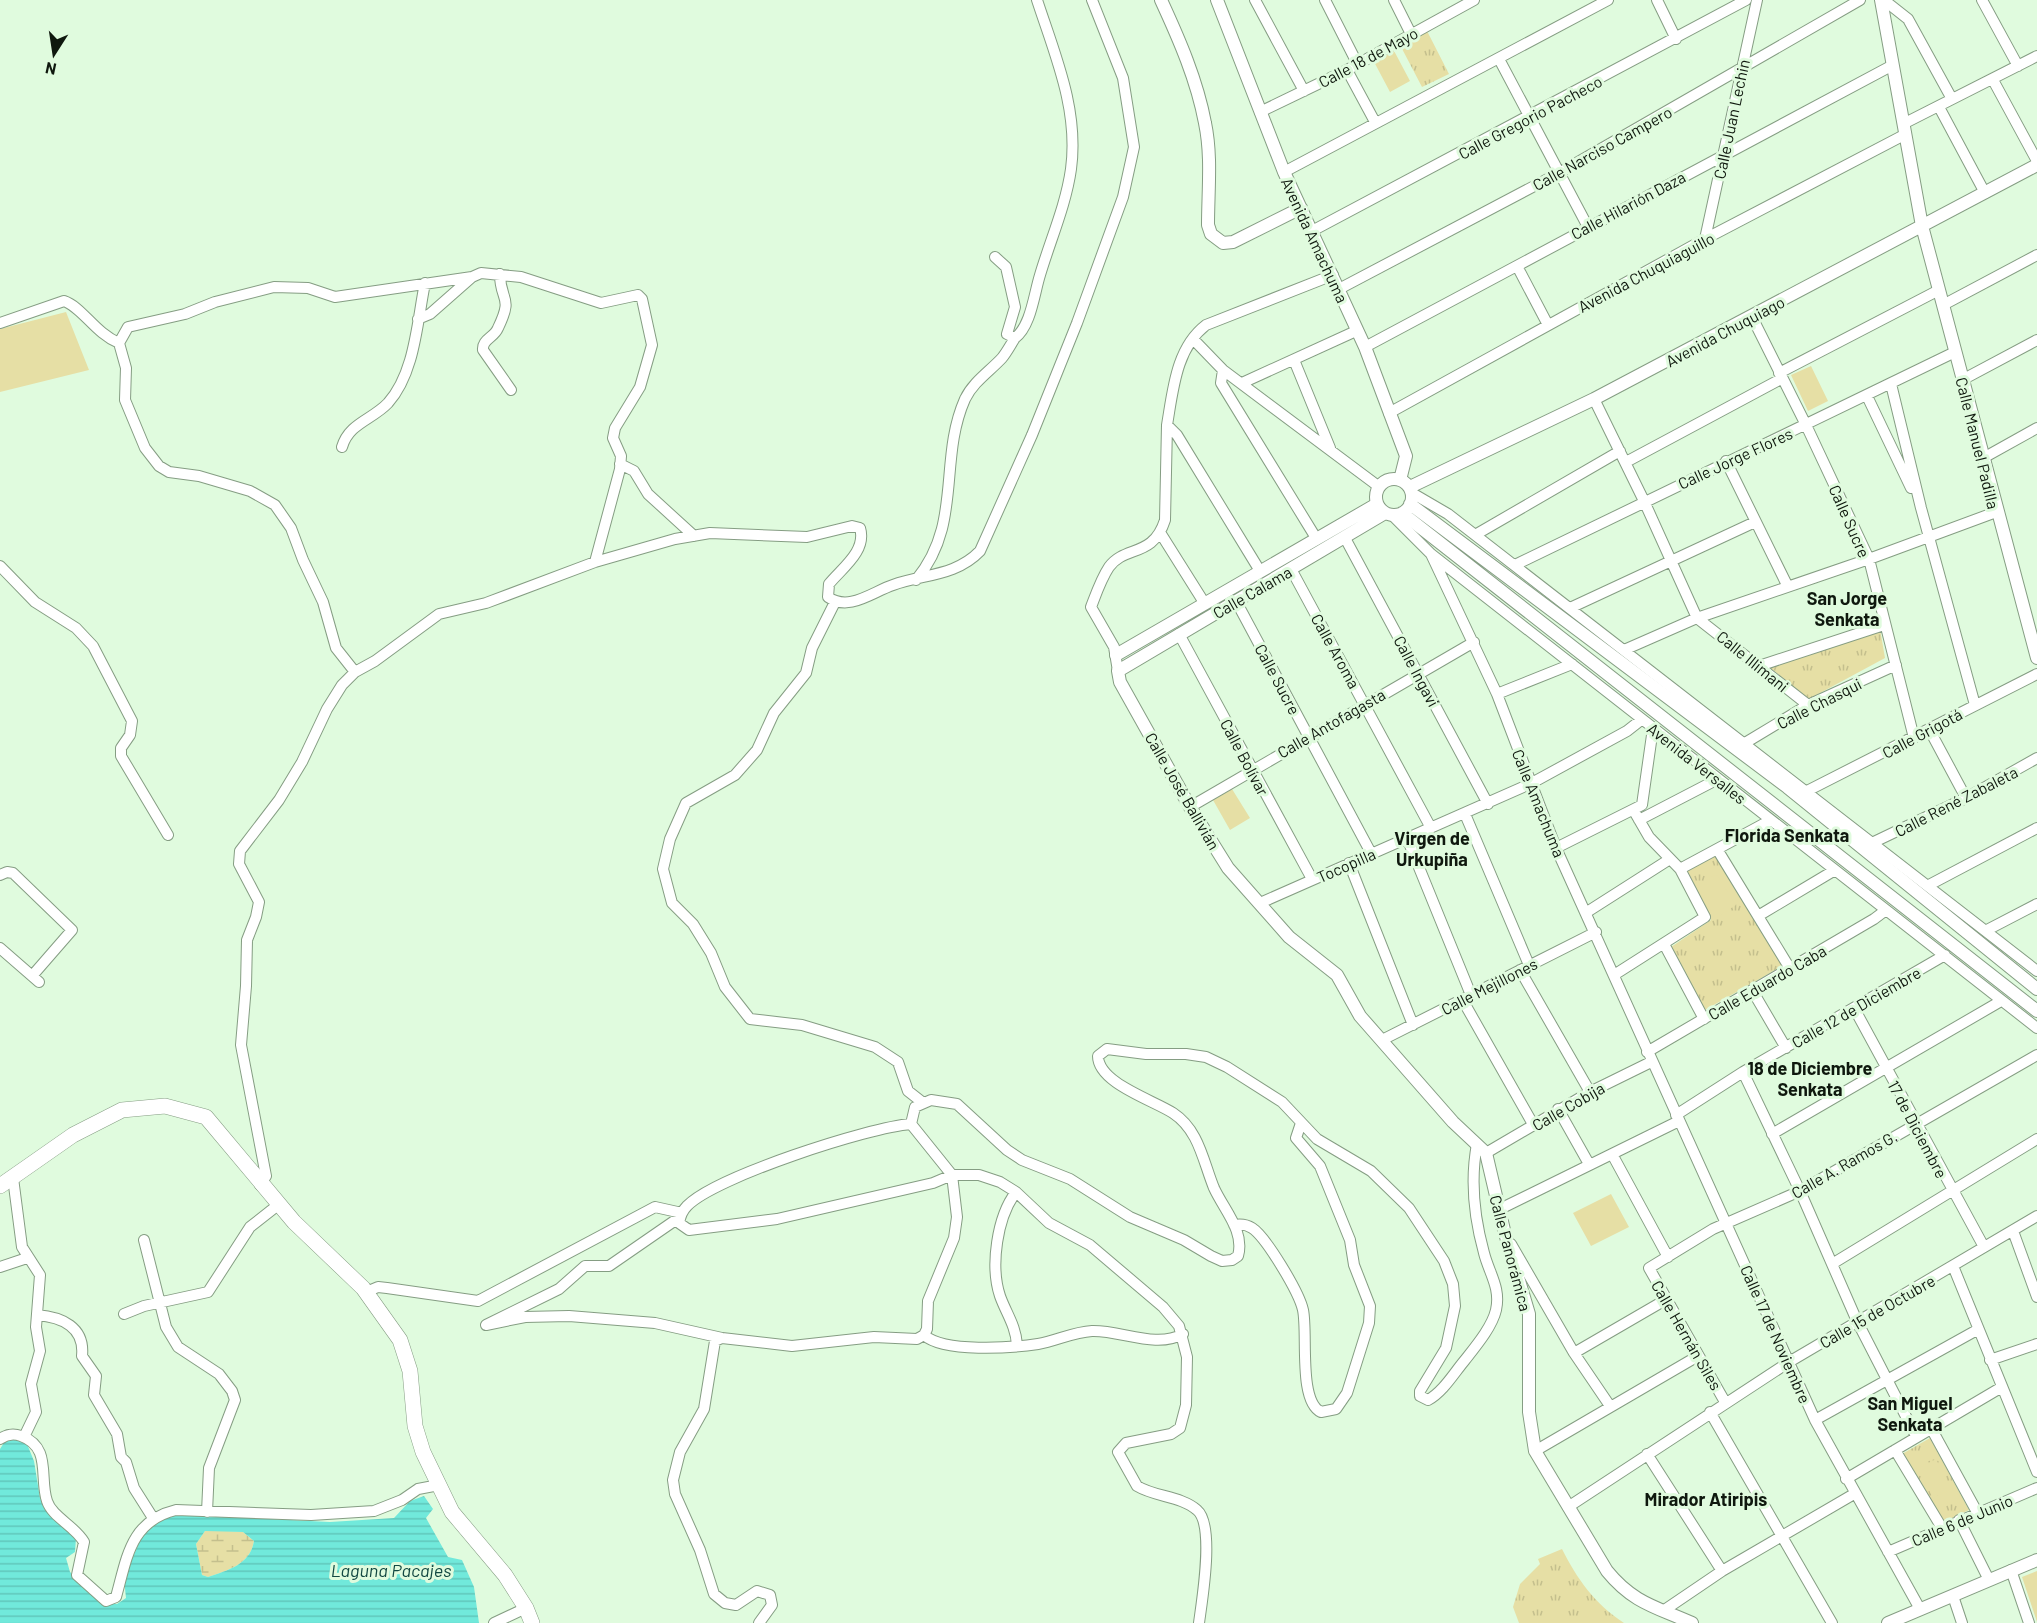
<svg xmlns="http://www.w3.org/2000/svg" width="2037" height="1623" viewBox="0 0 2037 1623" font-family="Barlow,sans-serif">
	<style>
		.grass { fill: url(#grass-tufts) }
		.wetland { fill: url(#wetland-marsh) }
		.pitch { fill: #e6dfa5 }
		.water { fill: url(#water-rules); fill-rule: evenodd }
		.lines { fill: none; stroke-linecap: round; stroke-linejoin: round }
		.minor-casing { stroke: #859d83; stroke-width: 12 }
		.tertiary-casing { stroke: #859d83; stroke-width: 14 }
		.primary-casing { stroke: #859d83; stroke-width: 16 }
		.minor { stroke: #fff; stroke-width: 10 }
		.tertiary { stroke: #fff; stroke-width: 12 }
		.primary { stroke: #fff; stroke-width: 15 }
		.labels { text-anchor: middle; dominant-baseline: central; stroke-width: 6; stroke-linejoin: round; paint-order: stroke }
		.street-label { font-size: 16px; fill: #0f180e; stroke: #e0fbde }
		.neighbourhood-label { font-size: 18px; font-weight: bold; fill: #0f180e; stroke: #e0fbde }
		.water-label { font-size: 18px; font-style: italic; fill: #124842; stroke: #e0fbde }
	</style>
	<defs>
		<pattern id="grass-tufts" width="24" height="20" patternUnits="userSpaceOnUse" patternTransform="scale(1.5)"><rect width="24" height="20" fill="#e6dfa5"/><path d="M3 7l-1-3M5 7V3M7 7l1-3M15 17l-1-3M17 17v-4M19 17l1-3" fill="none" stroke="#c4bf8d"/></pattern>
		<pattern id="wetland-marsh" width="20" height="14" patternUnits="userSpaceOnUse" patternTransform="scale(1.5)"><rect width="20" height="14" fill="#e6dfa5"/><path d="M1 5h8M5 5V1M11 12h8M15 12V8" fill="none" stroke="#c4bf8d"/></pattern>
		<pattern id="water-rules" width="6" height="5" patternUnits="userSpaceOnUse" patternTransform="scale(1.5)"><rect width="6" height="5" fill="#71e9db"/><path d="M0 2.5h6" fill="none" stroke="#61c7bb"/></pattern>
	</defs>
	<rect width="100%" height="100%" fill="#e0fbde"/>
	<path class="grass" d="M1426 29 1449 74 1422 87 1399 43Z
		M1880 629 1885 658 1809 699 1769 667Z
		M1717 854 1782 966 1705 1010 1671 947 1711 920 1687 870Z
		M1930 1438 1969 1510 1944 1522 1902 1454Z
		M1562 1549C1577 1579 1595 1604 1624 1623H1519L1513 1607 1520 1584 1540 1564 1538 1559Z"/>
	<path class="wetland" d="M213 1530 243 1532 254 1541C250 1565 228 1570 208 1577L202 1575 196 1544 205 1531Z"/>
	<path class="pitch" d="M1392 47 1410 81 1390 92 1372 58Z
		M66 312 89 370 0 392V329Z
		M1811 366 1828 401 1808 411 1791 375Z
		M1232 789 1250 818 1230 830 1213 800Z
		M1716 874 1736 905 1716 918 1695 887Z
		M1611 1194 1629 1227 1591 1246 1573 1213Z
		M1936 1459 1951 1489 1933 1498 1918 1468Z
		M2037 1571V1622L2022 1577Z"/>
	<path class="water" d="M16 1439 27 1444 34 1461 40 1498 45 1510 76 1538 75 1552 66 1558 70 1572 102 1604H117L126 1598 123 1570 132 1559 143 1534 167 1514 330 1522 394 1518 410 1501 424 1496 433 1509 426 1518 448 1557 462 1560 474 1587 479 1623H0V1449L5 1441ZM205 1531 243 1532 254 1541C250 1565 228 1570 208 1577L202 1575 196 1544Z"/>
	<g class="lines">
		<defs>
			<path id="minor" d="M1255 0 1304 91
				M1325 0 1357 63
				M1394 0 1411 34
				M1657 0 1676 39
				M1884 0 1908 19 1952 99
				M1982 0 2018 66
				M1499 59 1588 227
				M1347 70 1375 122
				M1993 80 2037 161
				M1939 107 1985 193
				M1260 112 1347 70 1474 0
				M1903 124 2037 56
				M1284 172 1608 0
				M1312 231 1746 0
				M1705 239 1757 0
				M995 257 1006 267 1015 307 1007 334 1015 338C1031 326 1034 294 1040 275 1050 241 1066 205 1071 169 1079 110 1055 55 1037 0
				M1517 266 1548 325
				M500 274C500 302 514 295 498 328 494 338 482 339 483 350L511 390
				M1339 289 1559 173 1860 0
				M1943 305 2037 255
				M1752 317 1806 425 1869 559 1914 738
				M418 319 430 314 472 277 481 273 521 277 601 303 638 295 642 299 652 345 640 387 615 428 613 438 621 456 620 469 595 562
				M0 323 64 301C82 307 95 333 119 343
				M1193 339 1223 370 1378 486
				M1365 347 1893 65
				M1294 360 1330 448
				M1223 370 1221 383 1316 538
				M1779 373 1939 290
				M1962 380 2037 340
				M1242 383 1356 331
				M1891 384 1921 508 1975 705
				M1867 396 1911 488
				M1594 399 1644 501 1697 618
				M1389 413 1705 239 1906 134
				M342 447C349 423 372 420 388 403 415 373 417 322 425 283
				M1985 457 2037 428
				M1726 461 1787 585
				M1626 462 1781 379
				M620 464 634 471 648 494 694 536
				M1412 493 1448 514 2037 971
				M1391 514 1431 554 2037 1028
				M1161 534 1205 604
				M1475 535 1620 451
				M1345 538 1488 804
				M1431 554 1497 694 1556 848 1815 1420 1920 1609
				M1515 565 1955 352
				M0 566 35 602 76 628 93 646 132 721 130 735 121 748V756L168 835
				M1291 569 1431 828
				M1260 571 1177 435 1167 425C1173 390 1176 348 1206 325L1333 275
				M916 580C963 524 938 460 965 399 973 382 990 371 1002 358 1007 352 1011 344 1015 338
				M1236 601 1371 853
				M835 602 812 648 806 673 774 713 757 750 735 775 686 803 670 839 663 869 672 903 693 924 711 953 725 987 750 1019 802 1025 875 1047 898 1062 908 1091 922 1102
				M1570 608 1755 522
				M1697 618 1808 705
				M1179 634 1312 879
				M1624 650 1697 618 1869 559 1996 512
				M1759 666 1884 625
				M1118 671 1114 647 1091 607C1096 594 1101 579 1109 567 1125 545 1153 558 1165 520L1167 425
				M355 672 336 648 323 602 303 560 291 528 275 505 250 491 199 476 169 472 159 466 145 448 125 400 126 368 119 343 128 327 185 314 215 302 274 287 308 288 335 297 472 277
				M1497 694 1572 664
				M1929 729 1966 798
				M1745 743 1808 705 1896 665
				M1807 791 2037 674
				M1190 807 1474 642
				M1465 814 1529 965
				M1639 820 1718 779
				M1407 838 1471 995
				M1874 842 1966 798 2037 758
				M1556 848 1642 805 1653 728
				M1717 849 1789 967
				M1349 863 1413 1025
				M1680 869 1771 820
				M0 875 7 872 13 873 72 930 32 976
				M1929 885 2037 828
				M1260 903 1530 784 1627 731 1641 720
				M1587 912 1670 859
				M1758 916 1835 870
				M1987 930 2037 904
				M1664 944 1704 1019
				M0 948 39 982
				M1520 970 1590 1092
				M1614 975 1705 917 1680 869 1649 837 1634 811
				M1752 990 1786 1048
				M1462 999 1534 1126
				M1854 1008 1984 1247
				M1382 1040 1596 932
				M1647 1052 1874 919 1886 910
				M1743 1072 1800 1191 1857 1321 1916 1436
				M1558 1109 1589 1164
				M1676 1115 1743 1072 1945 955
				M911 1124C869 1127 715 1177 687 1206 682 1211 680 1217 679 1223L689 1230 777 1219 933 1183 952 1175H979L1000 1182 1016 1192 1049 1223 1090 1245 1163 1307 1179 1326 1187 1357 1186 1405 1180 1428 1171 1434 1126 1443 1118 1452 1137 1486C1155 1497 1181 1496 1197 1510 1215 1525 1202 1600 1199 1623
				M1772 1134 2001 1001
				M1486 1153 1590 1092 1651 1062
				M1612 1154 1668 1257
				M13 1178 22 1247 40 1275 36 1327 40 1351 31 1384 36 1412 24 1437
				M260 1185 266 1176 241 1045 246 986 247 940 256 917 259 902 239 864 240 851 279 800 302 762 327 709 342 685 355 672 375 661 439 614 486 603 595 562 675 539 710 533 807 537 852 526 860 528C867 551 842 568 829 584L828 597C849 612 872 592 893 585 924 574 956 576 980 551L1032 435 1077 323 1123 197 1134 147 1123 78 1092 0
				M1016 1192C997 1217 990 1266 1000 1296 1006 1313 1016 1326 1017 1345
				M1500 1209 1679 1121
				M680 1217 609 1266H585L559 1289 486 1325 525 1317 569 1316 655 1323 722 1338 792 1346 874 1337 917 1339 924 1335 927 1329 928 1301 954 1238 957 1217 952 1175 911 1124 915 1107 931 1100 957 1104 1007 1150 1022 1160 1070 1179 1130 1217 1184 1240 1211 1256 1222 1261 1232 1260 1238 1256C1245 1231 1224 1210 1214 1188 1203 1161 1199 1130 1173 1113 1153 1100 1098 1083 1098 1056L1107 1049 1146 1054H1186L1206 1057 1227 1067 1282 1102 1317 1139 1371 1171 1409 1208 1444 1261 1453 1284 1455 1306 1446 1348 1420 1391V1396L1428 1400C1443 1392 1454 1373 1465 1360 1476 1346 1492 1327 1496 1310 1501 1288 1489 1273 1484 1253 1474 1217 1470 1181 1477 1144
				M1234 1225C1240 1224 1246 1224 1252 1228 1266 1237 1299 1292 1303 1310 1308 1333 1298 1401 1321 1412L1336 1409 1347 1393 1369 1323 1370 1306 1354 1265 1350 1240 1320 1166 1296 1138 1301 1123
				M2013 1231 2037 1297
				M144 1240 166 1327 178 1347 219 1374 232 1391 235 1400 209 1468 207 1512
				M1511 1244 1574 1353 1610 1406
				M1832 1264 2037 1139
				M1953 1266 2037 1472
				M0 1267 27 1258
				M366 1292 378 1287 387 1288 478 1301 655 1207 682 1213
				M124 1314 144 1306 208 1292 250 1227 278 1205
				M37 1315C62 1317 85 1327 82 1356L96 1376 94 1395 117 1434 121 1457 126 1462 134 1488 153 1518
				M924 1335C944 1353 1011 1348 1038 1344 1056 1341 1073 1332 1092 1331 1121 1330 1156 1349 1183 1334
				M722 1338 715 1341 704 1409 680 1452 673 1480 675 1494 700 1550 714 1594 725 1603 736 1605 757 1591 770 1595 772 1605 759 1623
				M1574 1353 1667 1299
				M1990 1360 2037 1344
				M1725 1402 1649 1268 1713 1229 1800 1191 2037 1055
				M1710 1412 1832 1623
				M1815 1420 1977 1330
				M1931 1428 1977 1512
				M0 1439C7 1434 13 1433 21 1436 52 1447 39 1478 47 1501 52 1517 75 1526 84 1542L77 1575 106 1601 116 1597C127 1558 130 1521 176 1510L311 1515 374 1511 402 1500 418 1489 439 1485
				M1895 1450 1942 1528
				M1535 1451 1698 1356
				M1647 1454 1722 1571
				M1846 1479 2002 1387
				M1568 1507 1789 1362 2037 1216
				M1959 1520 1989 1580
				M1888 1552 2037 1488
				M2011 1570 2029 1623
				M1953 1596 1962 1623
				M1663 1611 1722 1571 1854 1494
				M494 1623 526 1608"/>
			<path id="tertiary" d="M1161 0C1179 39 1197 80 1205 123 1212 156 1208 191 1208 225L1211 234 1223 243 1233 242 1301 208
				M1217 0 1284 172 1365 347 1406 456 1400 480
				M1881 0 1922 226 2037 658
				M1376 497a18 18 0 1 1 36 0a18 18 0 1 1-36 0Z
				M1410 487 1594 399 2037 165
				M1410 504 1787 787 2037 989
				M1385 513 1118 671 1120 682 1190 807 1228 868 1289 937 1337 975 1360 1016 1453 1122 1486 1153 1504 1230 1529 1314V1412L1535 1451 1607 1571C1633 1603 1656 1607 1692 1623
				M1402 513 2037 1011
				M1116 655 1377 504
				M1888 1623 2037 1560"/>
			<path id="primary" d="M0 1186 73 1135 122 1110 165 1106 206 1117 294 1222 363 1288 400 1340 410 1371 415 1426 423 1452 452 1512 505 1575 526 1608 532 1623"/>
		</defs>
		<use href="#minor" class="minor-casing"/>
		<use href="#tertiary" class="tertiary-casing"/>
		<use href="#primary" class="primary-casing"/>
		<use href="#minor" class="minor"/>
		<use href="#tertiary" class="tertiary"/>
		<use href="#primary" class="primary"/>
	</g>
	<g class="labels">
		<g class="street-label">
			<text transform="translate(1368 57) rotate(-28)">Calle 18 de Mayo</text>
			<text transform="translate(1530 117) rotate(-28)">Calle Gregorio Pacheco</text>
			<text transform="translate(1731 119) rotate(-78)">Calle Juan Lechin</text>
			<text transform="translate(1602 148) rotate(-29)">Calle Narciso Campero</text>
			<text transform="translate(1628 205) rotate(-28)">Calle Hilarión Daza</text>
			<text transform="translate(1315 240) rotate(65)">Avenida Amachuma</text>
			<text transform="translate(1646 272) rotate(-28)">Avenida Chuquiaguillo</text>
			<text transform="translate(1725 331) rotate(-28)">Avenida Chuquiago</text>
			<text transform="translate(1978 443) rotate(76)">Calle Manuel Padilla</text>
			<text transform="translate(1735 458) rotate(-25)">Calle Jorge Flores</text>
			<text transform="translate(1850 521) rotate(66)">Calle Sucre</text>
			<text transform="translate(1252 592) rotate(-30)">Calle Calama</text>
			<text transform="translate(1336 651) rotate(61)">Calle Aroma</text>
			<text transform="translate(1753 661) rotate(39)">Calle Illimani</text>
			<text transform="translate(1417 671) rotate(62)">Calle Ingavi</text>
			<text transform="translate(1278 679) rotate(62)">Calle Sucre</text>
			<text transform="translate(1819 703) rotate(-27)">Calle Chasqui</text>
			<text transform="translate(1331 723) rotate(-30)">Calle Antofagasta</text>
			<text transform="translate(1922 733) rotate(-28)">Calle Grigotá</text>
			<text transform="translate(1245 757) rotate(62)">Calle Bolívar</text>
			<text transform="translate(1697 763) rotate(38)">Avenida Versalles</text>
			<text transform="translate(1183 791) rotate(60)">Calle José Ballivián</text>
			<text transform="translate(1956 801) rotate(-27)">Calle René Zabaleta</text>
			<text transform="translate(1539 803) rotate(68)">Calle Amachuma</text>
			<text transform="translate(1346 865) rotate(-24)">Tocopilla</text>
			<text transform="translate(1767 982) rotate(-30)">Calle Eduardo Caba</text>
			<text transform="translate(1489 986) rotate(-27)">Calle Mejillones</text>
			<text transform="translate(1856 1007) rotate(-30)">Calle 12 de Diciembre</text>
			<text transform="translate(1568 1106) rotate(-30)">Calle Cobija</text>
			<text transform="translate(1918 1129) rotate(62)">17 de Diciembre</text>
			<text transform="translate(1844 1164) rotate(-30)">Calle A. Ramos G.</text>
			<text transform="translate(1511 1253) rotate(75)">Calle Panorámica</text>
			<text transform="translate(1877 1311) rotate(-30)">Calle 15 de Octubre</text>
			<text transform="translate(1776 1334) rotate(66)">Calle 17 de Noviembre</text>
			<text transform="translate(1687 1335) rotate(60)">Calle Hernán Siles</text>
			<text transform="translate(1962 1520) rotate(-23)">Calle 6 de Junio</text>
		</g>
		<g class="neighbourhood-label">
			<text x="1847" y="598">San Jorge<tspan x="1847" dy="21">Senkata</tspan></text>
			<text x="1787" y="835">Florida Senkata</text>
			<text x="1432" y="838">Virgen de<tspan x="1432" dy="21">Urkupiña</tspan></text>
			<text x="1810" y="1068">18 de Diciembre<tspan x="1810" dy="21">Senkata</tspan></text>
			<text x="1910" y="1403">San Miguel<tspan x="1910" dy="21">Senkata</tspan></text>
			<text x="1706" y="1499">Mirador Atiripis</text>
		</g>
		<g class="water-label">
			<text x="391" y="1570">Laguna Pacajes</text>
		</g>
	</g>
	<g transform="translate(54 54) rotate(192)" stroke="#e0fbde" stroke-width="4.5" paint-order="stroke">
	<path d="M0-4.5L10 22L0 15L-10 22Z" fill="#0f180e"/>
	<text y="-9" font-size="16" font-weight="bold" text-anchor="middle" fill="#0f180e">N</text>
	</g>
</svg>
